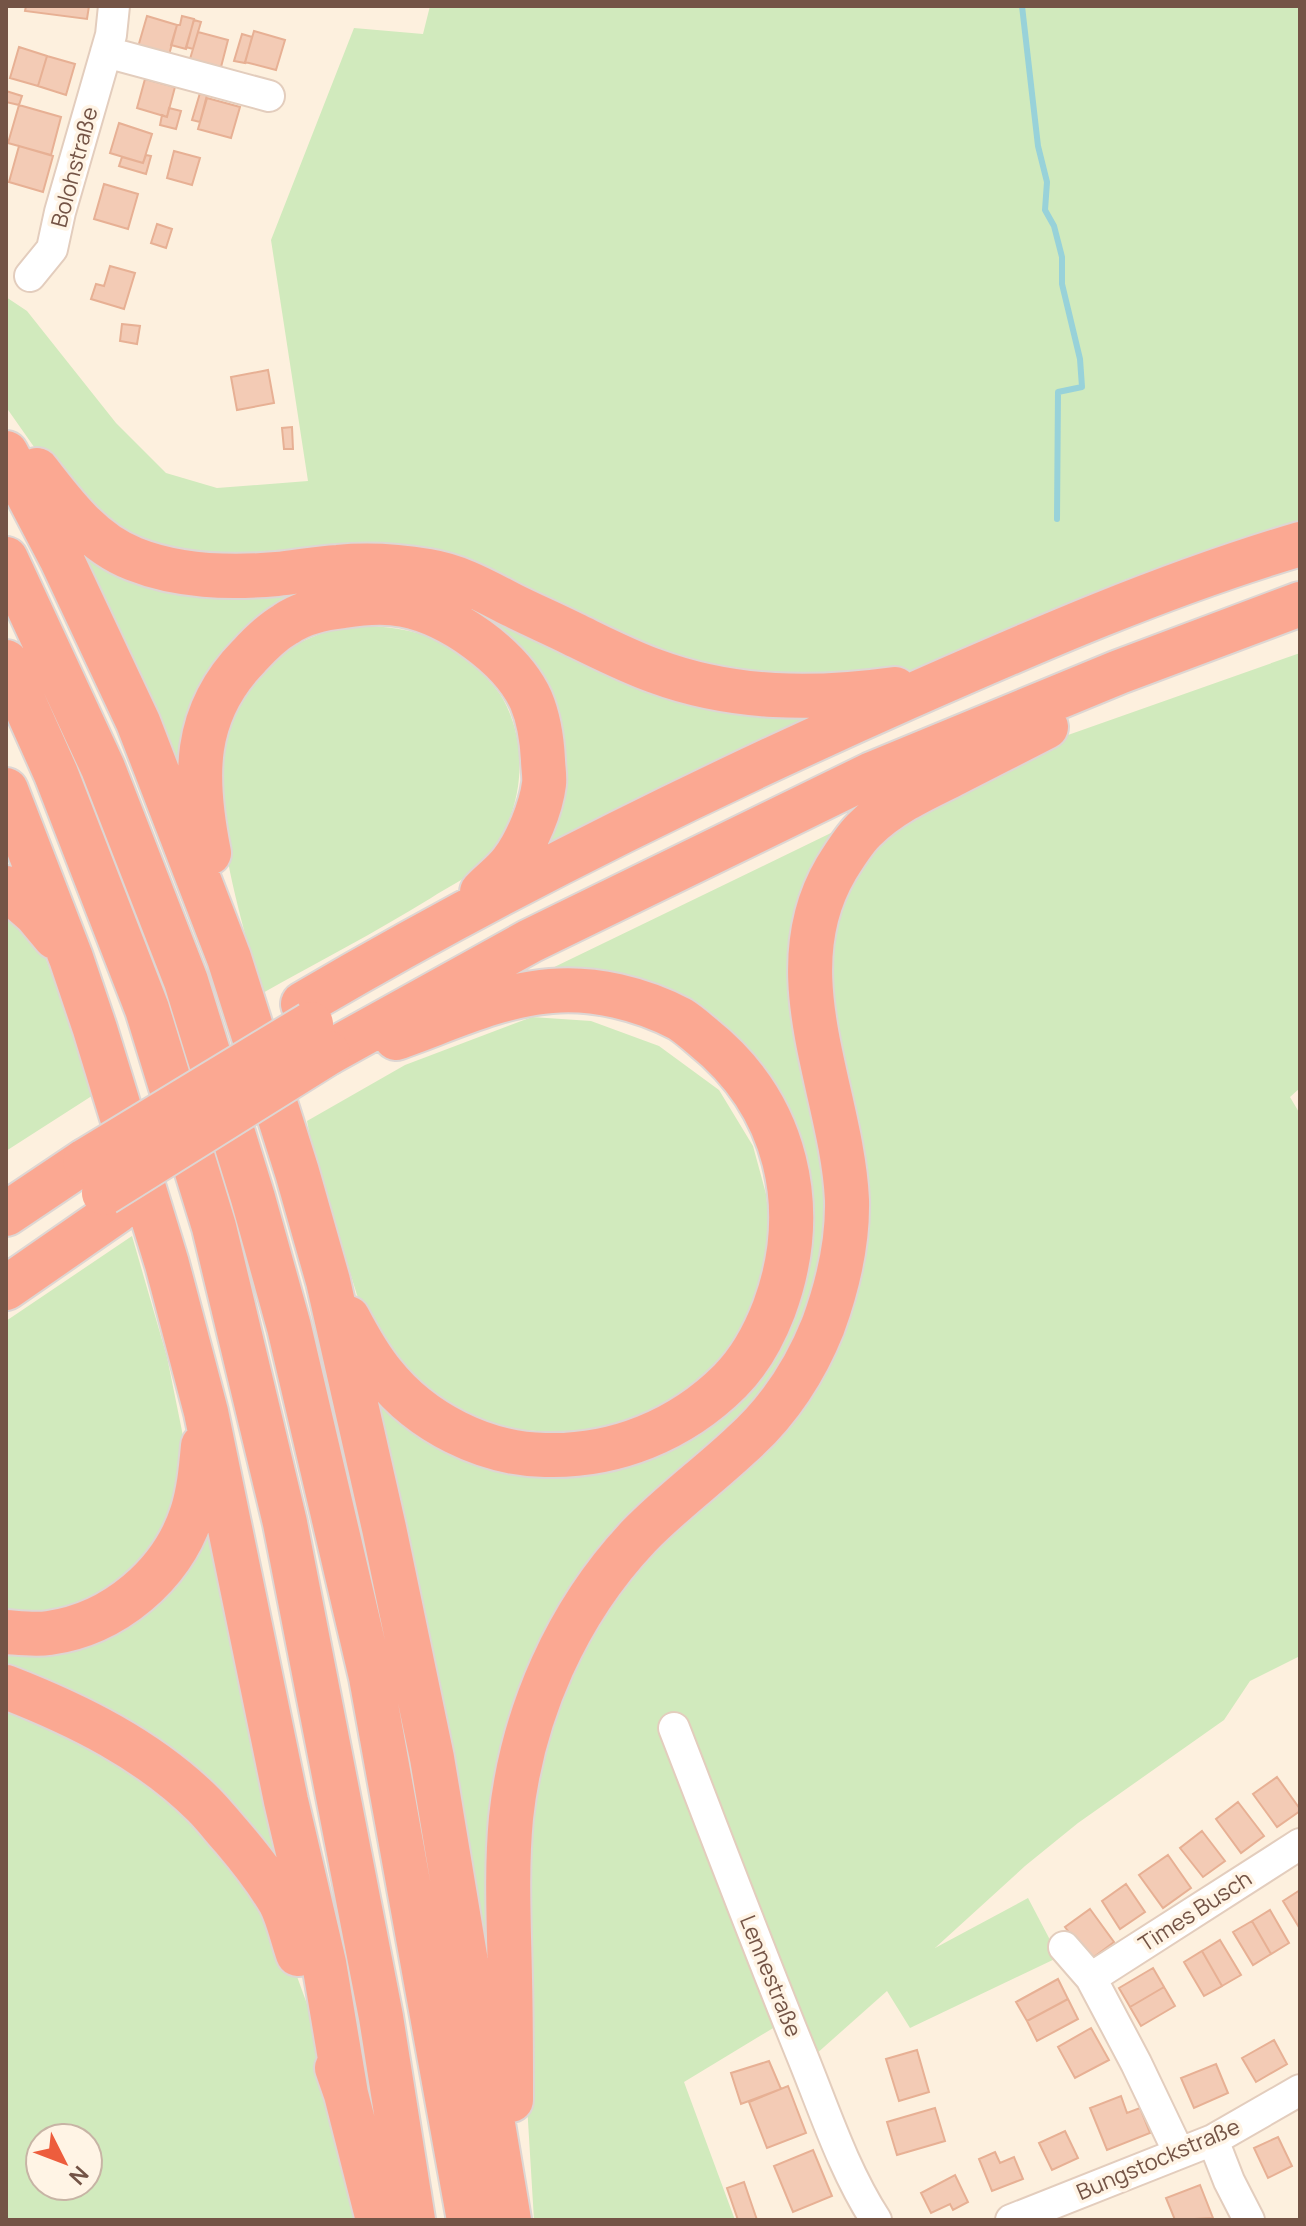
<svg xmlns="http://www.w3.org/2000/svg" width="1306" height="2226" viewBox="0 0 1306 2226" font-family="Manrope,sans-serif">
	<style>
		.green { fill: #d1eabd; fill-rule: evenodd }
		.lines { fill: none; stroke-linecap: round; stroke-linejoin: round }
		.stream { stroke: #98d2d9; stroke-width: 6 }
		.building { fill: #f3cbb5; stroke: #e7b094; stroke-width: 2 }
		.minor-casing { stroke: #e3cdbd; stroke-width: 34 }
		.highway-casing { stroke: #ded6d3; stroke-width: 48 }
		.minor { stroke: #fff; stroke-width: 30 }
		.highway { stroke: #fba892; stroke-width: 44 }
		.highway-bridge-casing { stroke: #ded6d3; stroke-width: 48; stroke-linecap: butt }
		.highway-bridge { stroke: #fba892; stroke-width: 44 }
		.labels { text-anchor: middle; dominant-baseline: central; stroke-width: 7; stroke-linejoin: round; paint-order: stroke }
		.street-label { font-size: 22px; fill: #745446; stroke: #fff4e5 }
	</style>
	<rect width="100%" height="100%" fill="#fdf0de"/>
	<path class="green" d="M430 6H1300V531L1127 579 920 669 841 679 714 670 585 627 187 557 140 541 108 525 39 454 6 407V297L27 311 116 423 166 473 217 488 308 481 271 240 354 28 423 34Z
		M75 533 94 547 370 578 844 706 683 776 537 850 554 781 461 612 277 614 186 803 113 629Z
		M346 625C387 626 423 629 458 650 464 654 470 661 476 667 485 676 496 687 503 699 533 753 521 826 477 868 464 880 446 888 431 898 376 932 318 962 261 994 240 909 199 797 234 712 240 697 252 684 263 673 268 667 274 660 280 655 299 640 323 633 346 625Z
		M1300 653V1088L1290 1097 1300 1114V1656L1250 1681 1224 1720 1078 1823 1025 1866 935 1948 1028 1898 1059 1957 910 2028 887 1991 815 2055 798 2013 684 2082 735 2220H534L520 1989 529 1785 584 1633 838 1327 823 995 846 881 886 831 941 793 1068 735Z
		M833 832 818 855 796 913 830 1198 820 1291 763 1395 534 1654 499 2064 365 1377 411 1420 659 1447 799 1272 742 1054 544 972Z
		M6 912 44 954 98 1092 6 1151Z
		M532 1017 591 1021 659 1046 719 1090 753 1146 766 1194 772 1247 758 1312 698 1387 634 1423 570 1434 503 1428 477 1419 448 1405 411 1376 371 1322 357 1295 313 1152 307 1121 405 1065Z
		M132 1236 167 1357 183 1436V1468L164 1537 112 1588 74 1606 42 1614 6 1613V1321Z
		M208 1500 292 1899 6 1669V1646H54Z
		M6 1707 32 1716 166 1790 248 1881 295 1971 319 2037 356 2220H6ZM40 2138H88V2186H40Z"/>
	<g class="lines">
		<path class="stream" d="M1022 6 1038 146 1047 182 1045 210 1054 226 1062 257V284L1080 359 1082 387 1058 392 1057 519"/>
	</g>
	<path class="building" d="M26 6H89L87 19 25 11Z
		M147 16 177 25 169 55 138 47Z
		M182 16 194 19 186 49 171 45 177 25H180Z
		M194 20 201 22 193 49 186 47Z
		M254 31 285 40 276 70 245 62Z
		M198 32 228 40 221 67 190 59Z
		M242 34 252 37 245 63 234 61Z
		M19 47 47 56 38 86 10 78Z
		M47 56 75 64 66 95 38 86Z
		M145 79 175 87 167 117 137 108Z
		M6 91 22 96 19 105 6 102Z
		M200 93 207 95 200 122 192 120Z
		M207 98 240 107 231 138 198 129Z
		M19 105 61 117 51 155 8 143Z
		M169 108 181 111 176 129 160 125 162 115 167 117Z
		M119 123 152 134 143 163 110 153Z
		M19 146 53 156 43 192 9 182Z
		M174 151 200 158 192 185 167 178Z
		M146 155 151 156 146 174 119 166 122 157 143 163Z
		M104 184 138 194 128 229 94 219Z
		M157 224 172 229 166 248 151 243Z
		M110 266 135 273 124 309 91 299 96 284 104 286Z
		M122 324 140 326 137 344 120 341Z
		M268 370 274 403 237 410 231 377Z
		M292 427 293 449H284L282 428Z
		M1277 1777 1300 1809V1811L1277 1827 1253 1794Z
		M1238 1802 1264 1836 1241 1853 1216 1819Z
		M1202 1831 1225 1861 1203 1877 1180 1848Z
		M1168 1855 1191 1888 1163 1908 1139 1875Z
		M1126 1884 1145 1912 1120 1929 1102 1901Z
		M1300 1890V1929L1283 1901Z
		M1090 1909 1114 1942 1090 1960 1065 1927Z
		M1270 1910 1289 1943 1271 1954 1252 1921Z
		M1252 1921 1271 1954 1253 1965 1233 1932Z
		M1220 1940 1241 1975 1222 1986 1202 1951Z
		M1202 1951 1222 1986 1204 1996 1184 1962Z
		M1153 1968 1164 1987 1130 2007 1119 1988Z
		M1058 1979 1068 1999 1027 2021 1016 2002Z
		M1164 1987 1175 2006 1141 2026 1130 2007Z
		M1068 1999 1078 2019 1037 2041 1027 2021Z
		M1091 2028 1109 2060 1075 2078 1058 2047Z
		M1274 2040 1287 2064 1256 2082 1242 2058Z
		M917 2050 929 2092 899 2101 886 2059Z
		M769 2061 781 2089 741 2104 731 2073Z
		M1216 2064 1228 2093 1194 2108 1181 2078Z
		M788 2086 806 2133 767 2148 749 2102Z
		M1121 2096 1127 2113 1140 2108 1150 2133 1107 2150 1090 2108Z
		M935 2108 945 2141 897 2155 887 2122Z
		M1065 2131 1078 2158 1052 2170 1039 2143Z
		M1278 2137 1292 2166 1268 2178 1254 2148Z
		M813 2150 832 2196 793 2212 774 2166Z
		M995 2152 1000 2163 1014 2157 1023 2179 992 2191 979 2159Z
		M955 2175 968 2202 953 2210 950 2204 931 2213 921 2193Z
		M744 2182 757 2220H738L727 2188Z
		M1200 2185 1213 2218 1175 2220 1166 2198Z"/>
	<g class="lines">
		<defs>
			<path id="minor" d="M106 52 269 96
				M30 276 52 249 60 212 111 35 114 6
				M674 1728C716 1836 757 1945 801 2053 824 2109 843 2169 876 2220
				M1064 1947 1091 1978
				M1213 2140 1229 2181 1249 2220
				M1179 2153 1136 2063 1091 1978 1300 1844
				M1011 2220 1213 2140 1300 2090"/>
			<path id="highway" d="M6 453 61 558 138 722 229 958 297 1172 328 1281 384 1528 432 1758 509 2220
				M37 470C63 504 92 543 134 559 179 577 229 578 277 574 297 572 317 568 338 567 368 564 398 566 428 571 459 576 485 591 512 605 532 615 553 624 573 634 600 647 627 661 655 671 733 700 815 700 895 689
				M6 559 103 768 186 981 253 1198 289 1327 371 1677 469 2220
				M6 662 56 774 147 1009 214 1227 285 1523 381 2017 413 2220
				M6 790 71 958 95 1029 167 1264 206 1412 286 1801 324 1963 346 2094
				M209 853C194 778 192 714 249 656 260 644 272 632 286 624 302 613 324 608 343 606 362 603 384 601 404 605 450 614 511 656 531 700 539 719 542 740 543 760 543 767 545 776 544 784 541 808 527 842 512 862 504 873 491 882 482 892
				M6 888 35 913 55 937
				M303 1004C498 889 699 790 906 698 1035 641 1165 584 1300 544
				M328 1053 530 941 872 774 1119 672 1300 604
				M6 1214 85 1161
				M6 1288 117 1211
				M348 1318C358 1337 369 1357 383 1374 421 1422 484 1454 545 1455 615 1457 681 1430 730 1381 750 1361 764 1335 774 1309 811 1209 788 1105 703 1037 696 1031 688 1024 680 1019 642 999 594 987 551 991 498 995 445 1021 396 1038
				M6 1632C20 1633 35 1635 49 1633 114 1624 172 1575 192 1513 199 1491 201 1468 203 1446
				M6 1687C78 1715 149 1750 204 1805 214 1815 223 1827 233 1838 250 1858 266 1878 280 1902 288 1917 292 1937 298 1954
				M337 2068 346 2094 378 2220
				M511 2100C511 2060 511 2019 510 1979 509 1925 506 1871 511 1818 522 1714 567 1612 639 1536 671 1503 708 1476 741 1445 777 1413 805 1371 823 1326 838 1285 848 1244 847 1200 842 1091 774 974 836 869 844 856 853 841 864 830 889 805 921 790 952 775 983 759 1015 743 1046 727"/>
		</defs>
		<use href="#minor" class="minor-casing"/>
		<use href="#highway" class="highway-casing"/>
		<use href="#minor" class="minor"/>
		<use href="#highway" class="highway"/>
		<defs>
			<path id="highway-bridge" d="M85 1161 311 1024
				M104 1193 328 1053"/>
		</defs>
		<use href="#highway-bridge" class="highway-bridge-casing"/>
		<use href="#highway-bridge" class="highway-bridge"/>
	</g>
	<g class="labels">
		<g class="street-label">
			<text transform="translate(74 167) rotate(-75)">Bolohstraße</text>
			<text transform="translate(1195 1911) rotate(-33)">Times Busch</text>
			<text transform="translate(771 1976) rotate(68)">Lennestraße</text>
			<text transform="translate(1158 2159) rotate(-23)">Bungstockstraße</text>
		</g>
	</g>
	<rect width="1306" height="2226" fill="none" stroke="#745446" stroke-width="16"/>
	<g transform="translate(64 2162) rotate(132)"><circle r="38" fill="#fff4e5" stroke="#c7b4a5" stroke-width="2"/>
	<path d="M0-6L14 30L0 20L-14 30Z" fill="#ed5d3d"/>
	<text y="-12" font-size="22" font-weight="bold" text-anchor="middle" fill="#745446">N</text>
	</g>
</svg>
